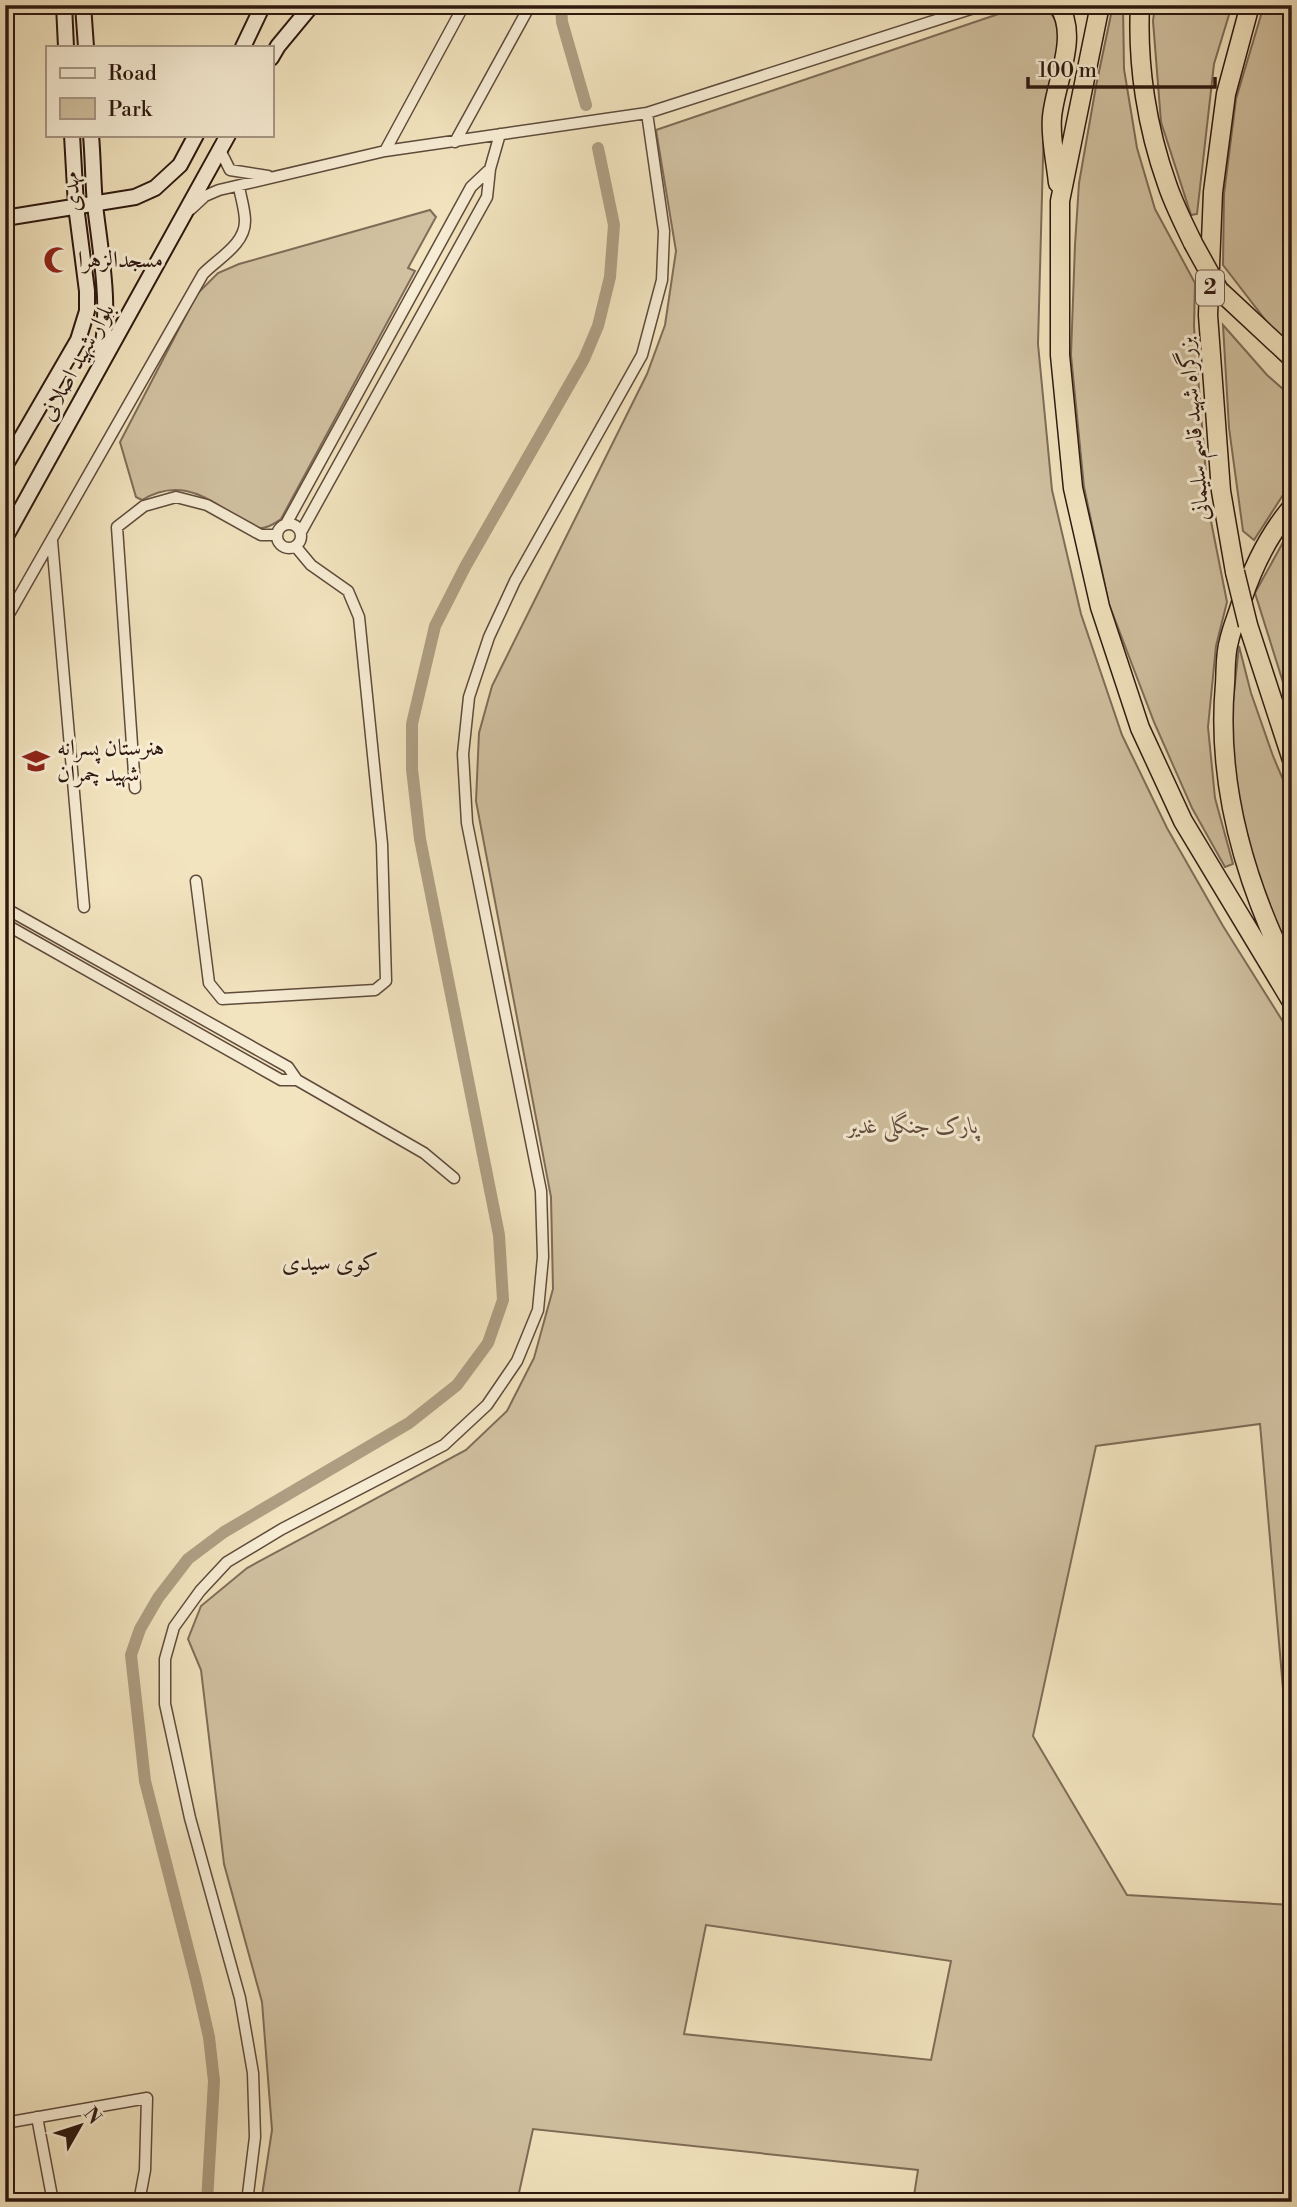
<svg xmlns="http://www.w3.org/2000/svg" width="1297" height="2207" viewBox="0 0 1297 2207" font-family="'Libre Bodoni',Amiri,serif">
	<style>
		.green { fill: #d1c1a1; stroke: #806c58; stroke-width: 2; fill-rule: evenodd }
		.lines { fill: none; stroke-linecap: round; stroke-linejoin: round }
		.canal { stroke: #af9f84; stroke-width: 12 }
		.street-casing { stroke: #5f4b3c; stroke-width: 13 }
		.secondary-casing { stroke: #2e1810; stroke-width: 18 }
		.highway-casing { stroke: #2e1810; stroke-width: 21 }
		.street { stroke: #f7edd5; stroke-width: 10 }
		.secondary { stroke: #f7edd5; stroke-width: 14 }
		.highway { stroke: #f2e4bf; stroke-width: 18 }
		.highway-bridge-casing { stroke: #2e1810; stroke-width: 21; stroke-linecap: butt }
		.highway-bridge { stroke: #f2e4bf; stroke-width: 18 }
		.labels { text-anchor: middle; dominant-baseline: central; stroke-width: 6; stroke-linejoin: round; paint-order: stroke }
		.shield { fill: #f7edd5; stroke: #6a584b; stroke-width: 2 }
		.shield-label { font-size: 21px; font-weight: bold; fill: #2e1810 }
		.street-label { font-size: 23px; fill: #2e1810; stroke: #f7edd5 }
		.poi-label { font-size: 23px; fill: #2e1810; stroke: #f7edd5; text-anchor: start }
		.park-label { font-size: 23px; font-style: italic; fill: #5f4b3c; stroke: #f7edd5 }
		.neighbourhood-label { font-size: 24px; fill: #2e1810; stroke: #f7edd5 }
	</style>
	<rect width="100%" height="100%" fill="#f2e4bf"/>
	<filter id="stains"><feTurbulence type="fractalNoise" baseFrequency=".00286" numOctaves="4"/><feColorMatrix values="0 0 0 0 .2 0 0 0 0 .09 0 0 0 0 .02 0 0 0 .5 -.17"/></filter>
	<radialGradient id="worn" r=".72"><stop offset=".6" stop-color="#630" stop-opacity="0"/><stop offset="1" stop-color="#630" stop-opacity=".3"/></radialGradient>
	<path class="green" d="M1025 5H1045L1061 28 1044 121 1038 344 1052 490 1081 614 1122 735 1167 828 1223 926 1292 1036V1792L1260 1424 1096 1446 1033 1736 1127 1895 1292 1905V2202H913L918 2170 533 2129 517 2202H261L272 2130 262 2002 224 1864 201 1670 188 1639 201 1606 247 1568 466 1450 507 1411 534 1358 553 1289 551 1197 476 801 479 733 492 686 647 374 665 325 676 251 656 130ZM706 1925 951 1961 931 2060 684 2034Z
		M1113 5H1123L1124 69 1137 148 1155 209 1195 283 1194 327 1209 511 1227 602 1216 646 1208 727 1215 798 1233 864 1225 867 1192 808 1154 722 1109 604 1084 487 1071 355 1075 245 1079 183 1096 86Z
		M1155 5H1232L1214 64 1197 214 1191 215 1161 122 1153 21Z
		M1264 5H1292V348L1267 322 1223 265 1224 194 1236 99Z
		M430 210 436 217 408 268 415 271 281 519C274 524 265 530 256 528 246 526 235 517 228 512 200 491 173 481 142 500L136 497 120 442 197 294 218 273 239 264Z
		M1223 325 1267 375 1292 397V486L1283 495 1254 540 1243 531 1229 428Z
		M1292 526V711L1255 593Z
		M1239 646 1251 693 1273 756 1292 801V960L1252 864 1237 798 1230 730Z"/>
	<g class="lines">
		<path class="canal" d="M561 5 562 22 586 105
			M207 2202 214 2081 209 2037 196 1980 145 1781 131 1655 140 1629 158 1598 188 1559 224 1532 409 1423 457 1385 488 1343 503 1300 499 1235 420 839 412 769V724L435 626 465 567 584 359 598 326 610 277 614 225 598 148"/>
		<defs>
			<path id="street" d="M455 142 528 9
				M220 150 230 170 268 176
				M385 151 464 5
				M191 209 205 196 219 190 385 151 647 113 983 5
				M277 536a12 12 0 1 1 24 0a12 12 0 1 1-24 0Z
				M286 524 471 187 490 169
				M301 532 487 197 490 169 500 134
				M52 541 84 907
				M5 621 203 274C217 259 245 245 245 221 245 210 241 198 239 187
				M135 788 117 527 144 506 176 497 207 505 261 535H277
				M196 881 209 983 222 999 375 990 386 981 382 844 359 617 348 591 311 565 296 547
				M5 908 288 1067 297 1080 424 1153 454 1178
				M5 924 281 1080H297
				M37 2117 53 2202
				M5 2123 147 2098 145 2170 139 2202
				M247 2202 255 2137 253 2073 240 1998 190 1818 165 1704V1659L174 1627 200 1591 227 1562 282 1529 444 1445 487 1405 517 1361 538 1310 543 1257 541 1191 467 823 463 754 469 697 489 637 515 581 642 355 662 280 664 231 647 113"/>
			<path id="secondary" d="M64 5 66 47
				M83 5 86 47
				M243 47 263 5
				M271 58 278 46 312 5
				M91 135C93 158 93 182 95 205 101 256 111 305 101 356
				M5 218 135 197 155 188 180 165 196 135
				M5 466 78 340 87 311V291L76 206 72 135
				M5 538 228 135"/>
			<path id="highway" d="M1058 5C1080 35 1055 83 1052 117 1050 138 1056 162 1058 183
				M1100 5 1060 201V355L1073 488 1100 607 1140 728 1183 821 1292 1002
				M1140 5C1137 65 1147 128 1167 184 1174 205 1184 224 1193 243
				M1219 290 1292 358
				M1292 507C1269 534 1253 567 1242 600 1238 614 1232 627 1229 641 1225 654 1226 670 1225 684 1216 786 1246 886 1292 977
				M1235 572 1221 491 1208 315 1213 192 1226 94 1250 5
				M1248 625 1292 760"/>
		</defs>
		<use href="#street" class="street-casing"/>
		<use href="#secondary" class="secondary-casing"/>
		<use href="#highway" class="highway-casing"/>
		<use href="#street" class="street"/>
		<use href="#secondary" class="secondary"/>
		<use href="#highway" class="highway"/>
		<defs>
			<path id="highway-bridge" d="M1193 243 1219 290
				M1235 572 1248 625"/>
		</defs>
		<use href="#highway-bridge" class="highway-bridge-casing"/>
		<use href="#highway-bridge" class="highway-bridge"/>
	</g>
	<defs>
		<symbol id="mosque-bare" viewBox="-9 -9 18 18"><path d="M3.5-4.9A6 6 0 1 0 3.5 4.9A5 5 0 1 1 3.5-4.9Z" fill="#8f2418" stroke="#f7edd5" stroke-width="2.5" paint-order="stroke"/></symbol>
		<symbol id="school-bare" viewBox="-9 -9 18 18"><path d="M0-5L7-2L0 1L-7-2ZM-4 1L0 2.5L4 1V4Q0 6-4 4Z" fill="#8f2418" stroke="#f7edd5" stroke-width="2.5" paint-order="stroke"/></symbol>
	</defs>
	<g fill-rule="evenodd">
		<use href="#mosque-bare" x="38" y="241" width="38" height="38"/>
		<use href="#school-bare" x="17" y="742" width="38" height="38"/>
	</g>
	<g class="labels">
		<rect class="shield" x="1196" y="270.5" width="28" height="35" rx="5"/>
		<g class="shield-label">
			<text x="1210" y="288">2</text>
		</g>
		<g class="street-label">
			<text transform="translate(72 192) rotate(-95)">مهدی</text>
			<text transform="translate(77 362) rotate(-61)">بلوار شهید اصلانی</text>
			<text transform="translate(1194 429) rotate(-95)">بزرگراه شهید قاسم سلیمانی</text>
		</g>
		<g class="poi-label">
			<text x="78" y="260">مسجدالزهرا</text>
			<text x="57" y="748">هنرستان پسرانه<tspan x="57" dy="26">شهید چمران</tspan></text>
		</g>
		<g class="park-label">
			<text x="913" y="1126">پارک جنگلی غدیر</text>
		</g>
		<g class="neighbourhood-label">
			<text x="330" y="1263">کوی سیدی</text>
		</g>
	</g>
	<rect width="1297" height="2207" fill="none" stroke="#f2e4bf" stroke-width="28"/>
	<rect x="7" y="7" width="1283" height="2193" fill="none" stroke="#2e1810" stroke-width="3.5"/>
	<rect x="14" y="14" width="1269" height="2179" fill="none" stroke="#2e1810" stroke-width="2"/>
	<rect x="46" y="46" width="228" height="91" fill="#f7edd5" stroke="#a79886" stroke-width="2"/>
	<rect x="60" y="68" width="35" height="10" fill="#f7edd5" stroke="#a79886" stroke-width="2"/>
	<text x="108" y="80" font-size="21" fill="#2e1810">Road</text>
	<rect x="60" y="98" width="35" height="21" fill="#d1c1a1" stroke="#a79886" stroke-width="2"/>
	<text x="108" y="116" font-size="21" fill="#2e1810">Park</text>
	<g transform="translate(80 2126) rotate(51)" stroke="#f7edd5" stroke-width="5" paint-order="stroke">
	<path d="M0-5L12 26L0 18L-12 26Z" fill="#2e1810"/>
	<text y="-10" font-size="19" font-weight="bold" text-anchor="middle" fill="#2e1810">N</text>
	</g>
	<path d="M1028 77v10h187v-10" fill="none" stroke="#2e1810" stroke-width="3.5"/>
	<text x="1038" y="77" font-size="21" fill="#2e1810" stroke="#f7edd5" stroke-width="5" paint-order="stroke">100 m</text>
	<rect width="100%" height="100%" filter="url(#stains)"/>
	<rect width="100%" height="100%" fill="url(#worn)"/>
</svg>
